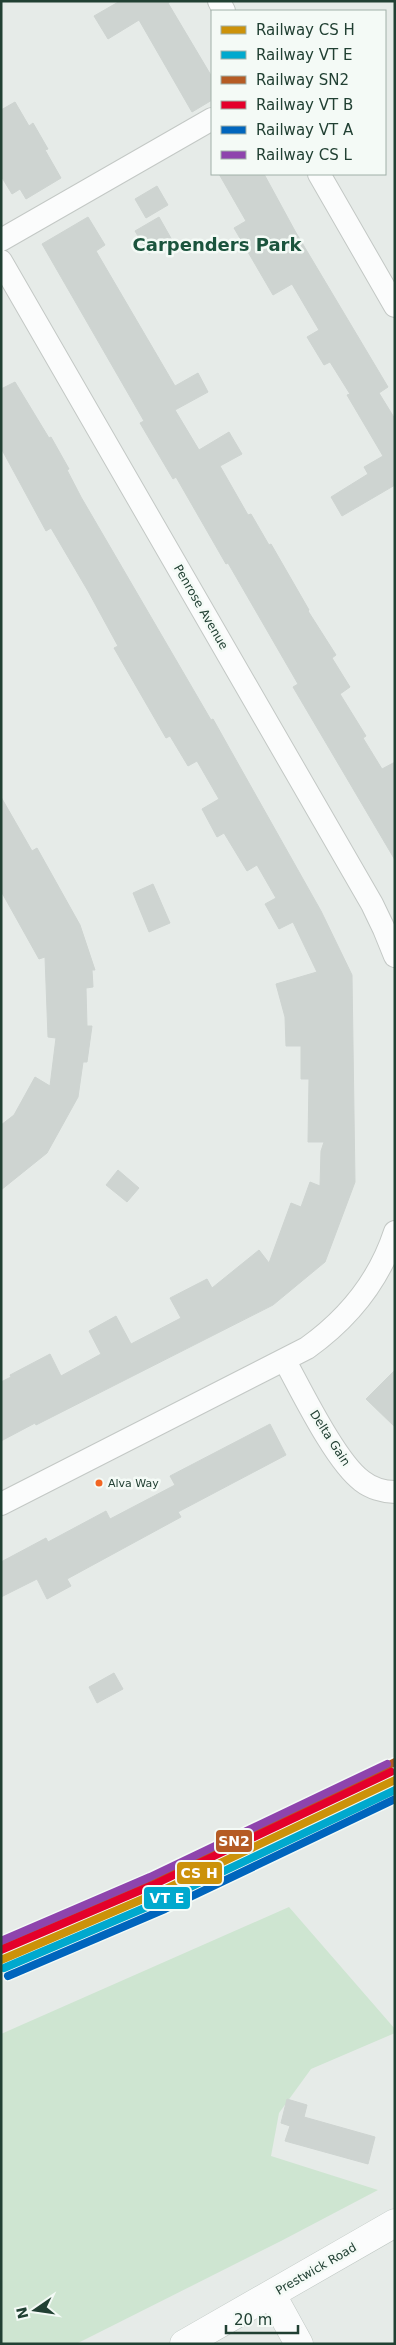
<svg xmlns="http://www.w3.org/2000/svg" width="396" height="2345" viewBox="0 0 396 2345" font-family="'DejaVu Sans',sans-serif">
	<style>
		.green { fill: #cee5d1 }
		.building { fill: #ced4d1; stroke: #ced4d1 }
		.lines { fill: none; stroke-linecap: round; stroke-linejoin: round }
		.street-casing { stroke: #c3c8c5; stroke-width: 24 }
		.secondary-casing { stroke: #bfc7c3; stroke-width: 29 }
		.street { stroke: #fbfcfc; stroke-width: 22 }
		.secondary { stroke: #fbfcfc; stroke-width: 28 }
		.rail-1-casing { stroke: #f4faf6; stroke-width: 11 }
		.rail-2-casing { stroke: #f4faf6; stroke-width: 11 }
		.rail-3-casing { stroke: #f4faf6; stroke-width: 11 }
		.rail-4-casing { stroke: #f4faf6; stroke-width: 11 }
		.rail-5-casing { stroke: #f4faf6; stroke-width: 11 }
		.rail-6-casing { stroke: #f4faf6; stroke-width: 11 }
		.rail-1 { stroke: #cc920a; stroke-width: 8 }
		.rail-2 { stroke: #00a9ce; stroke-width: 8 }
		.rail-3 { stroke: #b55b24; stroke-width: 8 }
		.rail-4 { stroke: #e4002b; stroke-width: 8 }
		.rail-5 { stroke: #0065bd; stroke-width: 8 }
		.rail-6 { stroke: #8e44ad; stroke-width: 8 }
		.bus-dot { fill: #f26522; stroke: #f4faf6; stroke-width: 2 }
		.labels { text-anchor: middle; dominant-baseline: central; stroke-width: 5; stroke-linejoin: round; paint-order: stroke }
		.bus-label { font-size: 11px; fill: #214033; stroke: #f4faf6; text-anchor: start }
		.street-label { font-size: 12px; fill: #214033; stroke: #f4faf6 }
		.district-label { font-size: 18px; font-weight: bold; fill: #1b543d; stroke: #f4faf6 }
		.line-badge { stroke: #f4faf6; stroke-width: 2 }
		.badge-label { font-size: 14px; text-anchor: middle; font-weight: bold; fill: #fff }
	</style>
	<rect width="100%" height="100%" fill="#e6ebe8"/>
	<path class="green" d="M289 1907 395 2029V2033L311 2069 279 2113 271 2156 378 2190 281 2241 76 2344H1V2034Z"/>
	<path class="building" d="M120 1H171L168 3 212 77V100L192 112 139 20 108 39 94 16Z
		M15 102 29 126 33 123 48 149 45 150 61 178 26 199 20 189 12 194 1 176V110Z
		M219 174H264L295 231 388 387 379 393 395 419V485L342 516 331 497 368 474 364 467 383 456 347 395 350 394 330 362 324 365 307 337 319 330 292 284 273 295 234 228 246 221Z
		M157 186 168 205 146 218 135 199Z
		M88 217 105 245 96 251 175 386 198 373 208 392 175 410 199 450 229 432 242 454 220 466 248 515 251 514 269 545 271 544 309 610 308 611 336 655 332 658 350 687 340 694 366 736 363 738 382 769 395 762V860L293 687 298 684 228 563 226 564 176 477 173 479 140 423 144 421 42 244Z
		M159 217 172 240 149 254 135 231Z
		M15 382 49 438 51 437 69 469 67 470 81 497 211 720 213 719 227 744 321 911 352 975 355 1182 325 1262 273 1305 36 1425 35 1423 1 1441V1382L11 1377 10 1375 50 1354 61 1376 101 1354 89 1331 116 1316 131 1344 181 1318 170 1298 207 1279 212 1288 259 1250 269 1263 291 1203 301 1207 310 1182 320 1186 321 1151 324 1142H308L309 1079H301V1046H286L285 1017 276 984 317 972 293 922 279 929 265 904 276 898 257 865 247 871 224 833 217 837 202 809 219 799 197 761 188 766 170 736 166 738 114 648 118 646 88 591 51 528 46 531 1 448V389Z
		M1 797 32 851 37 848 80 925 95 970H92L93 987 86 988 87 1026H92L87 1062H83L78 1097 47 1153 1 1190V1125L14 1115 35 1077 50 1086 56 1038 48 1037 45 957 39 959 1 891Z
		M153 884 170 923 149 932 133 893Z
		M118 1170 139 1188 127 1202 106 1185Z
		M395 1370V1427L366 1399Z
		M270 1424 286 1455 178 1512 181 1517 67 1579 71 1586 47 1599 37 1579 1 1597V1562L46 1538 48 1542 106 1511 110 1519 175 1485 170 1476Z
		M114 1673 123 1689 97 1703 89 1687Z
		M287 2099 307 2105 304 2117 375 2137 368 2164 285 2141 290 2126 281 2123Z"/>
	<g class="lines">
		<defs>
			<path id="street" d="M219 1 224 11
				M319 174 395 306
				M1 240 212 119
				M1 261 372 904 384 929 395 956
				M285 1361C302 1392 336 1462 362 1481 371 1488 384 1492 395 1492
				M1 1504 307 1348C349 1318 379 1281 395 1232"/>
			<path id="secondary" d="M272 2295 299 2344
				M184 2344 395 2223"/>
		</defs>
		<use href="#street" class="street-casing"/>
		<use href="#secondary" class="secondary-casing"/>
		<use href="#street" class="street"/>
		<use href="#secondary" class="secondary"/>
		<defs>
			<path id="rail-1" d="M1 1960 157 1893 395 1780"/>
			<path id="rail-2" d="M4 1968 161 1901 395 1790"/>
			<path id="rail-3" d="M1 1944 257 1831 395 1762"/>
			<path id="rail-4" d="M1 1950 153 1885 391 1772"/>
			<path id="rail-5" d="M8 1976 165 1909 395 1799"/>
			<path id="rail-6" d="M1 1941 150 1877 387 1764"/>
		</defs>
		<use href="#rail-1" class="rail-1-casing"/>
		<use href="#rail-2" class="rail-2-casing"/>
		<use href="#rail-3" class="rail-3-casing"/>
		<use href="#rail-4" class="rail-4-casing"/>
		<use href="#rail-5" class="rail-5-casing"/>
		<use href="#rail-6" class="rail-6-casing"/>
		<use href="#rail-1" class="rail-1"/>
		<use href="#rail-2" class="rail-2"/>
		<use href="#rail-3" class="rail-3"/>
		<use href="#rail-4" class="rail-4"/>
		<use href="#rail-5" class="rail-5"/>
		<use href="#rail-6" class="rail-6"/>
	</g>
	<circle class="bus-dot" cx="99" cy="1483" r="4.5"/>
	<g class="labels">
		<g class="bus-label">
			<text x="108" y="1483">Alva Way</text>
		</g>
		<g class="street-label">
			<text transform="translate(201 607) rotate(60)">Penrose Avenue</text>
			<text transform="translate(330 1438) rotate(57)">Delta Gain</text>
			<text transform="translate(316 2269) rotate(-30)">Prestwick Road</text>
		</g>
		<g class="district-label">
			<text x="217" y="244">Carpenders Park</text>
		</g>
	</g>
	<g class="line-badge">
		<rect x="215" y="1829" width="38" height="24" rx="5" fill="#b55b24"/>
		<rect x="176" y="1861" width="47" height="24" rx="5" fill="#cc920a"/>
		<rect x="143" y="1886" width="48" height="24" rx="5" fill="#00a9ce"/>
	</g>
	<g class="badge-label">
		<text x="234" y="1846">SN2</text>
		<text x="199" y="1878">CS H</text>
		<text x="167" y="1903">VT E</text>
	</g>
	<rect width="396" height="2345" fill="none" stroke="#214033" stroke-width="5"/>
	<rect x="211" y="10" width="175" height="165" fill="#f4faf6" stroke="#a0b0a8"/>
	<rect x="221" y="26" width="25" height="8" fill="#cc920a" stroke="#a0b0a8"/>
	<text x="256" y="35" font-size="15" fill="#214033">Railway CS H</text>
	<rect x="221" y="51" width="25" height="8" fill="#00a9ce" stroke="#a0b0a8"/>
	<text x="256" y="60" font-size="15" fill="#214033">Railway VT E</text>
	<rect x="221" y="76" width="25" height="8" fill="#b55b24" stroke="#a0b0a8"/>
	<text x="256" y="85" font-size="15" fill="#214033">Railway SN2</text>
	<rect x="221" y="101" width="25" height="8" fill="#e4002b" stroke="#a0b0a8"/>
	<text x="256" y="110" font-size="15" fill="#214033">Railway VT B</text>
	<rect x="221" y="126" width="25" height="8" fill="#0065bd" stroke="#a0b0a8"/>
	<text x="256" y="135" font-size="15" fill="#214033">Railway VT A</text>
	<rect x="221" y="151" width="25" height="8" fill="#8e44ad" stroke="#a0b0a8"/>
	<text x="256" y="160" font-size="15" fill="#214033">Railway CS L</text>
	<g transform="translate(35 2310) rotate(257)" stroke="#f4faf6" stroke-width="4" paint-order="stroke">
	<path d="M0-4L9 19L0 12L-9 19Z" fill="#214033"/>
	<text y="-8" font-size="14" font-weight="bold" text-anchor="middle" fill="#214033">N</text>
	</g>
	<path d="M226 2325v8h72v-8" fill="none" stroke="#214033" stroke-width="2.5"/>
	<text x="234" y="2325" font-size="15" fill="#214033" stroke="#f4faf6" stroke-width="4" paint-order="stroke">20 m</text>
</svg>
